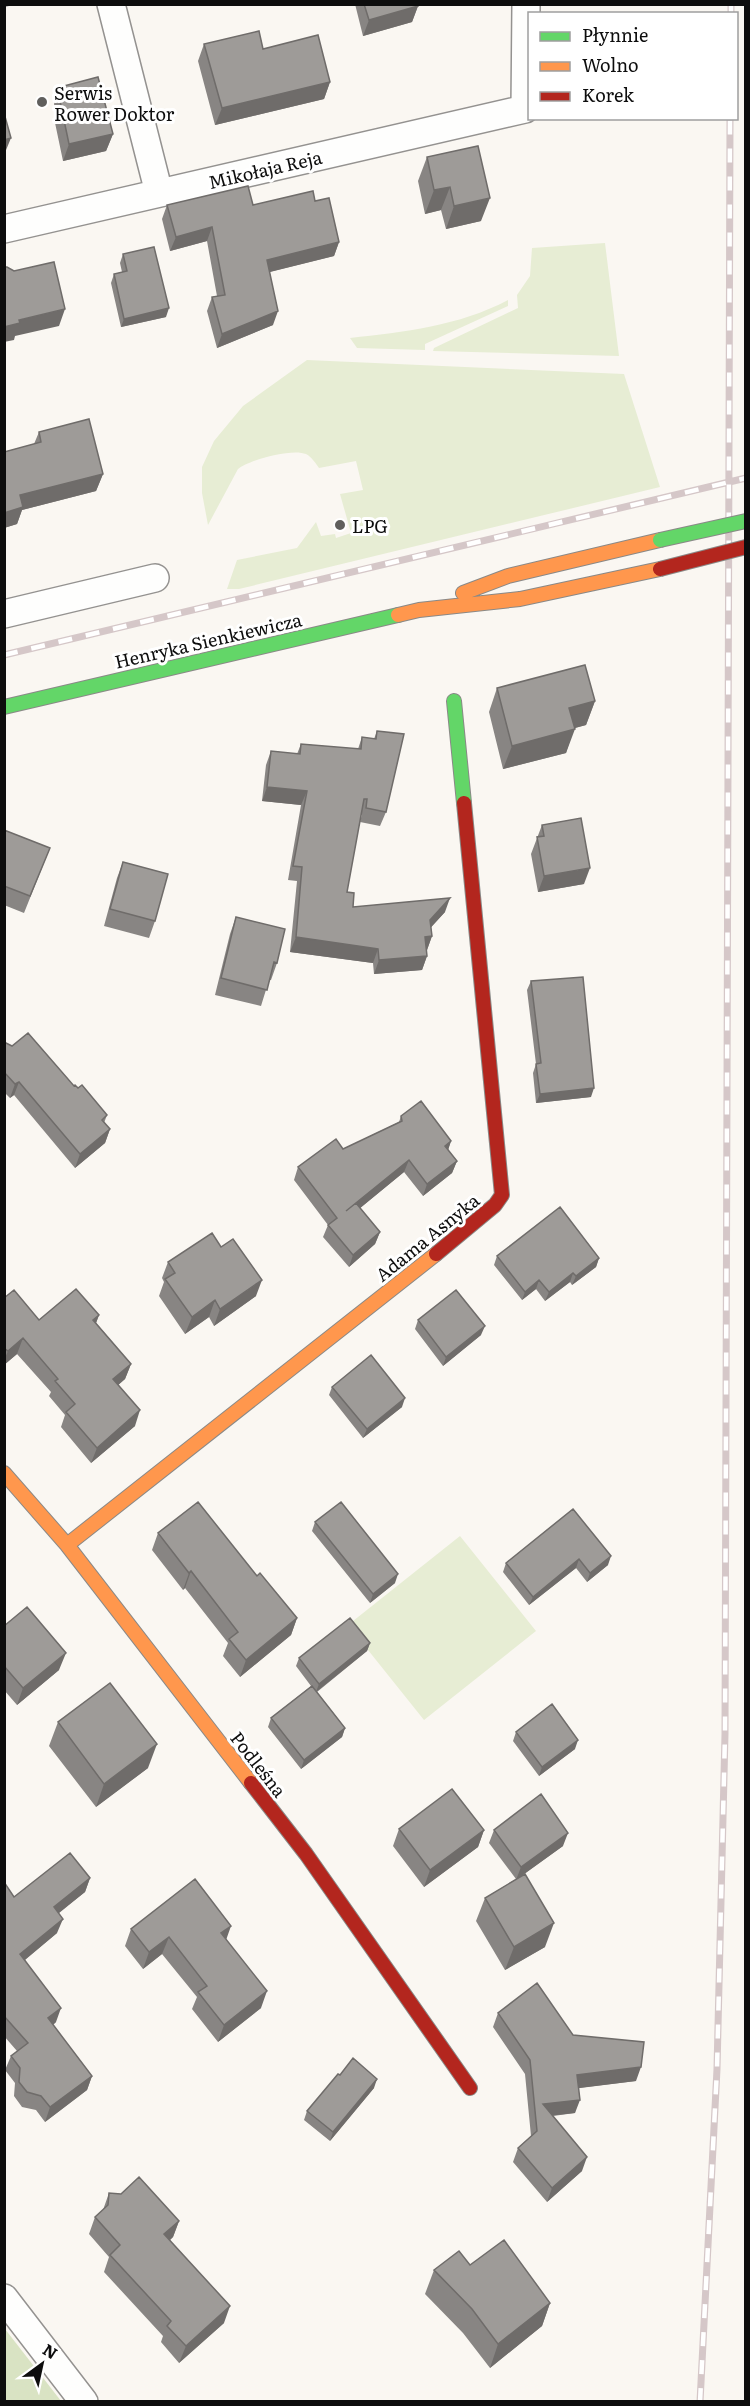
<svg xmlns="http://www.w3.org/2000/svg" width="750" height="2406" viewBox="0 0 750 2406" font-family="Literata,serif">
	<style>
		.green { fill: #e7edd4 }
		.forest { fill: #d9e3c3 }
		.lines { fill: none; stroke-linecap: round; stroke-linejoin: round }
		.street-casing { stroke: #949290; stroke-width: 30 }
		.fast-casing { stroke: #8a8987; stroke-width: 16 }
		.slow-casing { stroke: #8a8987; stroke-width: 16 }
		.jam-casing { stroke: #8a8987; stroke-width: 16 }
		.street { stroke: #fefefd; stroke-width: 27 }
		.fast { stroke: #63d668; stroke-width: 14 }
		.slow { stroke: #ff974d; stroke-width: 14 }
		.jam { stroke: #b3261e; stroke-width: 14 }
		.rail-casing { stroke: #d5c7c8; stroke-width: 7 }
		.rail { stroke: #fff; stroke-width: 4.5; stroke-dasharray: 14; stroke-linecap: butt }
		.fast-bridge-casing { stroke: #8a8987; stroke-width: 16; stroke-linecap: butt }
		.jam-bridge-casing { stroke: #8a8987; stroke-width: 16; stroke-linecap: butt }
		.fast-bridge { stroke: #63d668; stroke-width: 14 }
		.jam-bridge { stroke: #b3261e; stroke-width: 14 }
		.wall { fill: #888583 }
		.shaded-wall { fill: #6f6c6a }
		.building { fill: #9e9b98; stroke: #6f6c6a; stroke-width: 1.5 }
		.poi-dot { fill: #605f5d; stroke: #fff; stroke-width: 2 }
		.labels { text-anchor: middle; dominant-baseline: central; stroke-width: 6; stroke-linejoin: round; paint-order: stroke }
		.poi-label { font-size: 18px; fill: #0d0d0d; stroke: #fff; text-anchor: start }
		.street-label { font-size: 18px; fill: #0d0d0d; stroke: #fff }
	</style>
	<rect width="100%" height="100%" fill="#faf7f2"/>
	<path class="green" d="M605 243 619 356 433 351 434 348 518 308 517 295 530 276 532 248Z
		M508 300V306L425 344V350L357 348 350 338C404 332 459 326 508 300Z
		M307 360 624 374 660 487 239 589H227L237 560 297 548 316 522 321 536 335 534 336 538 351 533 340 494 363 490 356 461 319 468C316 464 312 457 306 454 292 448 249 460 238 469L208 525 202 493V467L214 441 243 406Z
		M460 1536 536 1631 424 1720 348 1625Z"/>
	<path class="forest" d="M4 2329H5L61 2401H5Z"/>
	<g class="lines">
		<defs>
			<path id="street" d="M111 4 159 193
				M4 229 525 109 526 4
				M4 614 155 578
				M4 2298 84 2402"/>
			<path id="fast" d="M454 701 464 803
				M4 707 398 615"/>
			<path id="slow" d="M463 593 508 576 660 540
				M398 615 419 610 520 599 660 569
				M4 1473 67 1545 251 1783
				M67 1545 436 1254"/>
			<path id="jam" d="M436 1254 495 1205 502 1195 464 803
				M251 1783 306 1854 470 2088"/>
		</defs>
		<use href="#street" class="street-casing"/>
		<use href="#fast" class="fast-casing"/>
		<use href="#slow" class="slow-casing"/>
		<use href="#jam" class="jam-casing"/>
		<use href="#street" class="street"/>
		<use href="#fast" class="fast"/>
		<use href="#slow" class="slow"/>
		<use href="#jam" class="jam"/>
		<defs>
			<path id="rail" d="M731 14V4
				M4 655 746 478
				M700 2402 717 2069 725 1734 730 118"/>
		</defs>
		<use href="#rail" class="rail-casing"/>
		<use href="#rail" class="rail"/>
		<defs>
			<path id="fast-bridge" d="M660 540 746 521"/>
			<path id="jam-bridge" d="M660 569 746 547"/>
		</defs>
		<use href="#fast-bridge" class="fast-bridge-casing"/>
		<use href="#jam-bridge" class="jam-bridge-casing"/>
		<use href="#fast-bridge" class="fast-bridge"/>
		<use href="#jam-bridge" class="jam-bridge"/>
	</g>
	<path class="wall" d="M355 4H417L418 6 412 22 363 36Z
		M204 44 263 49 330 82 324 99 215 125 198 61Z
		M60 87 113 134 106 151 63 161 54 118 56 111 54 104Z
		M427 157 481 221 446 229 441 210 425 214 418 181Z
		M315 201 339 242 334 256 269 272 273 325 217 348 207 311 212 297 217 296 207 241 170 251 162 219 167 205H253Z
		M123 254 166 317 121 327 111 283 114 274 122 272 120 263Z
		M39 432 103 474 96 491 22 510 17 524 4 528V452L34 444Z
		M497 688 595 701 586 725 574 728 566 753 503 769 489 712Z
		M377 731 386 812 380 826 360 822 362 814 361 813 347 892 353 907 445 912 431 927 432 936 427 950V956L422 970 374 974 373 963 290 952 297 881 288 880 301 805 262 801 266 765 271 751 297 754 301 744 358 749 362 737 374 739Z
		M542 825 584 884 538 892 531 854Z
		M4 830 50 848 24 913 4 905Z
		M123 862 155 921 149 938 104 926 117 878Z
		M236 917 277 963 271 980H269L261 1006 215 995 230 934Z
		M531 981 591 1097 536 1103 533 1073 536 1064 527 990Z
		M4 1042 74 1086 107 1115 104 1123 110 1129 105 1143 75 1168 14 1095 10 1098 4 1092Z
		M401 1116 451 1141 448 1150 457 1161 452 1173 423 1196 404 1172 360 1208 380 1232 375 1244 349 1267 323 1237 328 1225 294 1180 298 1167 343 1149 399 1122Z
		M497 1256 599 1258 596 1267 572 1285 570 1282 545 1301 536 1289 522 1300 494 1265Z
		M168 1262 256 1296 214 1326 209 1317 185 1334 159 1296 164 1282 162 1278Z
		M4 1298 39 1320 99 1315 96 1323 131 1364 125 1379 118 1385 135 1426 91 1463 61 1427 65 1415 49 1396 51 1392 17 1354 4 1365Z
		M418 1320 481 1335 443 1366 415 1329Z
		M332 1387 402 1407 363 1438 329 1395Z
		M573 1509 608 1565 587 1582 576 1568 529 1605 503 1572 506 1563Z
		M315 1522 395 1583 370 1603 312 1531Z
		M158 1533 257 1576 297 1618 291 1635 240 1677 223 1656 228 1643 185 1588 183 1590 152 1550Z
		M4 1626 59 1670 17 1705 4 1690Z
		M370 1643 367 1651 317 1692 345 1728 342 1737 301 1769 268 1727 271 1718 311 1686 296 1666 299 1658Z
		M58 1722 148 1768 96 1807 49 1746Z
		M516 1732 575 1749 539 1776 513 1741Z
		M399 1829 484 1830 478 1847 424 1887 393 1846Z
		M494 1830 563 1846 521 1876 545 1947 505 1970 476 1921 485 1898 516 1879 489 1843Z
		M90 1878 85 1892 58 1913 57 1933 25 1960 56 2022 53 2025 92 2076 87 2090 45 2122 36 2110 22 2107 14 2096 15 2083 5 2070 11 2056 17 2051 4 2036V1882L14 1897Z
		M131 1929 226 1939 261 2008 218 2042 192 2009 197 1997 162 1954 143 1969 125 1946Z
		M498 2013 573 2035 636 2081 578 2088 575 2113 553 2116 582 2171 547 2202 513 2162 518 2148 531 2136 525 2074 493 2027Z
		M340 2075 374 2088 330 2141 304 2120 307 2111Z
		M109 2193 179 2221 173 2237 170 2240 224 2323 179 2363 161 2342 163 2336 104 2272 109 2257 89 2234 95 2217 103 2210Z
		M470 2265 550 2303 542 2326 490 2368 463 2333 425 2294 434 2270Z"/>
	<path class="shaded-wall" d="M4 4H19L4 7Z
		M418 6 412 22 363 36 369 20Z
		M330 82 324 99 215 125 222 108Z
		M113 134 106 151 63 161 69 144Z
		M11 138 4 155V140Z
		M450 187 441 210 425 214 434 190Z
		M490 198 481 221 446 229 454 206Z
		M212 227 207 241 170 251 176 237Z
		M339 242 334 256 262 274 267 260Z
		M169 308 166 317 121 327 124 319Z
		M65 309 59 326 15 336 14 340 4 342V327L19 320Z
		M278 311 273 325 217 348 222 334Z
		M103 474 96 491 22 510 17 524 4 528V513L20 495Z
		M595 701 586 725 561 732 569 708Z
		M575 729 566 753 503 769 512 746Z
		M267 787 307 791 301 805 262 801Z
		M590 868 584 884 538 892 544 876Z
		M450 898 445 912 425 934 430 920Z
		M432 936 427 950 420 951 425 937Z
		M296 937 378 949 373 963 290 952Z
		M427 956 422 970 374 974 379 960Z
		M19 1082 14 1095 10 1098 15 1084Z
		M594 1088 591 1097 536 1103 540 1094Z
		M110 1129 105 1143 75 1168 80 1154Z
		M451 1141 447 1153 445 1146Z
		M409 1160 404 1172 342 1223 346 1211Z
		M457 1161 452 1173 423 1196 427 1184Z
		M380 1232 375 1244 349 1267 353 1255Z
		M599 1258 596 1267 572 1285 576 1276Z
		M573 1273 570 1282 545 1301 549 1292Z
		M262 1280 256 1296 214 1326 220 1309Z
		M539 1280 536 1289 522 1300 525 1292Z
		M215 1300 209 1317 185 1334 192 1317Z
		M99 1315 93 1331V1320Z
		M485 1326 481 1335 443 1366 446 1357Z
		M23 1338 17 1354 4 1365V1360L8 1351Z
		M131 1364 125 1379 108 1394 113 1379Z
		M405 1398 402 1407 363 1438 367 1429Z
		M140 1410 135 1426 91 1463 97 1448Z
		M611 1556 608 1565 587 1582 590 1573Z
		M579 1559 576 1568 529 1605 533 1597Z
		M191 1571 185 1588 183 1590 189 1573Z
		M398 1574 395 1583 370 1603 373 1594Z
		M297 1618 291 1635 240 1677 246 1660Z
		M370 1643 367 1651 316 1692 319 1684Z
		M66 1653 59 1670 17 1705 23 1688Z
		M345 1728 342 1737 301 1769 304 1760Z
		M578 1740 575 1749 539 1776 542 1767Z
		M157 1744 148 1768 96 1807 104 1784Z
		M484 1830 478 1847 424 1887 430 1870Z
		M568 1833 563 1846 516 1880 521 1867Z
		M90 1878 85 1892 48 1922 54 1907Z
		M63 1919 57 1933 15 1968 20 1954Z
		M554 1923 545 1947 505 1970 514 1947Z
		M231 1926 225 1943 221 1933Z
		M169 1937 162 1954 143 1969 149 1952Z
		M267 1991 261 2008 218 2042 224 2025Z
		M61 2008 56 2022 43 2033 48 2018Z
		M641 2067 636 2081 572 2089 577 2075Z
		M92 2076 87 2090 45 2122 50 2107Z
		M377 2079 374 2088 330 2141 333 2132Z
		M580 2100 575 2113 538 2117 543 2104Z
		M587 2157 582 2171 547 2202 552 2188Z
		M179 2221 173 2237 158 2251 164 2234Z
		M550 2303 542 2326 490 2368 498 2344Z
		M230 2306 224 2323 179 2363 186 2346Z"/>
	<path class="building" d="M364 4H417L418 6 369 20Z
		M259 31 263 49 318 35 330 82 222 108 204 44Z
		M98 77 113 134 69 144 60 101 64 100 60 87Z
		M4 113 11 138 4 140Z
		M478 146 490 198 454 206 450 187 434 190 427 157Z
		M248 186 253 205 313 191 315 201 329 198 339 242 267 260 278 311 222 334 212 297 225 295 212 227 176 237 167 205Z
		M154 247 169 308 124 319 114 274 127 271 123 254Z
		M54 262 65 309 19 320 20 323 4 327V267H7L14 271Z
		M89 419 103 474 20 495 23 507 4 513V452L41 442 39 432Z
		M585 665 595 701 569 708 575 729 512 746 497 688Z
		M377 731 404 734 386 812 366 808 367 799H364L347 892 354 893 353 907 450 898 430 920 432 936 425 937 427 956 379 960 378 949 296 937 302 867 293 866 307 791 267 787 271 751 300 754 301 744 361 749 362 737 376 739Z
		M581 818 590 868 544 876 537 837 544 836 542 825Z
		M4 830 50 848 30 896 4 886Z
		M123 862 168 874 155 921 110 909Z
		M236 917 285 929 277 963 274 962 267 990 221 978Z
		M583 977 594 1088 540 1094 536 1064 541 1063 531 981Z
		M28 1033 74 1086 75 1085 78 1088 82 1085 107 1115 102 1120 110 1129 80 1154 19 1082 15 1084 4 1072V1042L12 1046Z
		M421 1101 451 1141 445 1146 457 1161 427 1184 409 1160 346 1211 356 1203 380 1232 353 1255 328 1225 337 1218 298 1167 336 1139 343 1149 402 1121 401 1116Z
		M560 1207 599 1258 576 1276 573 1273 549 1292 539 1280 525 1292 497 1256Z
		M212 1233 221 1247 233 1239 262 1280 220 1309 215 1300 192 1317 165 1279 175 1273 168 1262Z
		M76 1289 99 1315 93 1320 131 1364 113 1379 140 1410 97 1448 66 1412 75 1404 55 1381 58 1379 23 1338 8 1351 4 1348V1298L14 1290 39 1320Z
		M456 1290 485 1326 446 1357 418 1320Z
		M371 1355 405 1398 367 1429 332 1387Z
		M198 1502 257 1576 260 1573 297 1618 246 1660 229 1639 238 1632 191 1571 189 1573 158 1533Z
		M341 1502 398 1574 373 1594 315 1522Z
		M573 1509 611 1556 590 1573 579 1559 533 1597 506 1563Z
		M27 1607 66 1653 23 1688 4 1666V1626Z
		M350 1618 370 1643 319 1684 299 1658Z
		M110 1683 157 1744 104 1784 58 1722Z
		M312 1686 345 1728 304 1760 271 1718Z
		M552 1704 578 1740 542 1767 516 1732Z
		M452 1789 484 1830 430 1870 399 1829Z
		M541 1794 568 1833 521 1867 494 1830Z
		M70 1853 90 1878 54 1907 63 1919 20 1954 61 2008 48 2018 92 2076 50 2107 41 2096 27 2092 19 2082 20 2068 11 2056 28 2043 4 2016V1882L14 1897Z
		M525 1874 554 1923 514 1947 485 1898Z
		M195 1879 231 1926 221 1933 267 1991 224 2025 198 1992 207 1986 169 1937 149 1952 131 1929Z
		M537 1983 573 2035 644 2042 641 2067 577 2075 580 2100 543 2104 587 2157 552 2188 518 2148 537 2131 530 2060 498 2013Z
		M353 2058 377 2079 333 2132 307 2111 338 2074 340 2075Z
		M139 2177 179 2221 164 2234 230 2306 186 2346 167 2326 171 2321 110 2255 120 2245 95 2217 108 2205 109 2193 121 2194Z
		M504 2240 550 2303 498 2344 472 2309 434 2270 459 2251 470 2265Z"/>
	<g class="poi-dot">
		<circle cx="42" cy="102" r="6"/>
		<circle cx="340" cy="525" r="6"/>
	</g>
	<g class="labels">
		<g class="poi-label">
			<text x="54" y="92">Serwis<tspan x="54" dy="21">Rower Doktor</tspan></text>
			<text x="352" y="525">LPG</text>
		</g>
		<g class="street-label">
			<text transform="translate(265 169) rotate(-13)">Mikołaja Reja</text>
			<text transform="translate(208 640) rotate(-13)">Henryka Sienkiewicza</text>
			<text transform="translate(427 1237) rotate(-39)">Adama Asnyka</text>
			<text transform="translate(259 1764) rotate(52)">Podleśna</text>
		</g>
	</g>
	<rect width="750" height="2406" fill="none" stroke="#0d0d0d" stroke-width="12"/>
	<rect x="528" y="12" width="210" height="108" fill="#ffffff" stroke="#9e9e9e" stroke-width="1.5"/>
	<rect x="540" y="32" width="30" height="9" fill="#63d668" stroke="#9e9e9e" stroke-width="1.5"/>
	<text x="582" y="42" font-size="18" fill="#0d0d0d">Płynnie</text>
	<rect x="540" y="62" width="30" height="9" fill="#ff974d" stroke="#9e9e9e" stroke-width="1.5"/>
	<text x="582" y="72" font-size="18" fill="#0d0d0d">Wolno</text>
	<rect x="540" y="92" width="30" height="9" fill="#b3261e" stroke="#9e9e9e" stroke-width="1.5"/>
	<text x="582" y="102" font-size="18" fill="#0d0d0d">Korek</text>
	<g transform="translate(42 2364) rotate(33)" stroke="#ffffff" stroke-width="4.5" paint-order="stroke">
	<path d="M0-4.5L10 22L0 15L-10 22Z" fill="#0d0d0d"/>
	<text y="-9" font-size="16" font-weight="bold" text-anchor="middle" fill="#0d0d0d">N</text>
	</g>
</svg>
